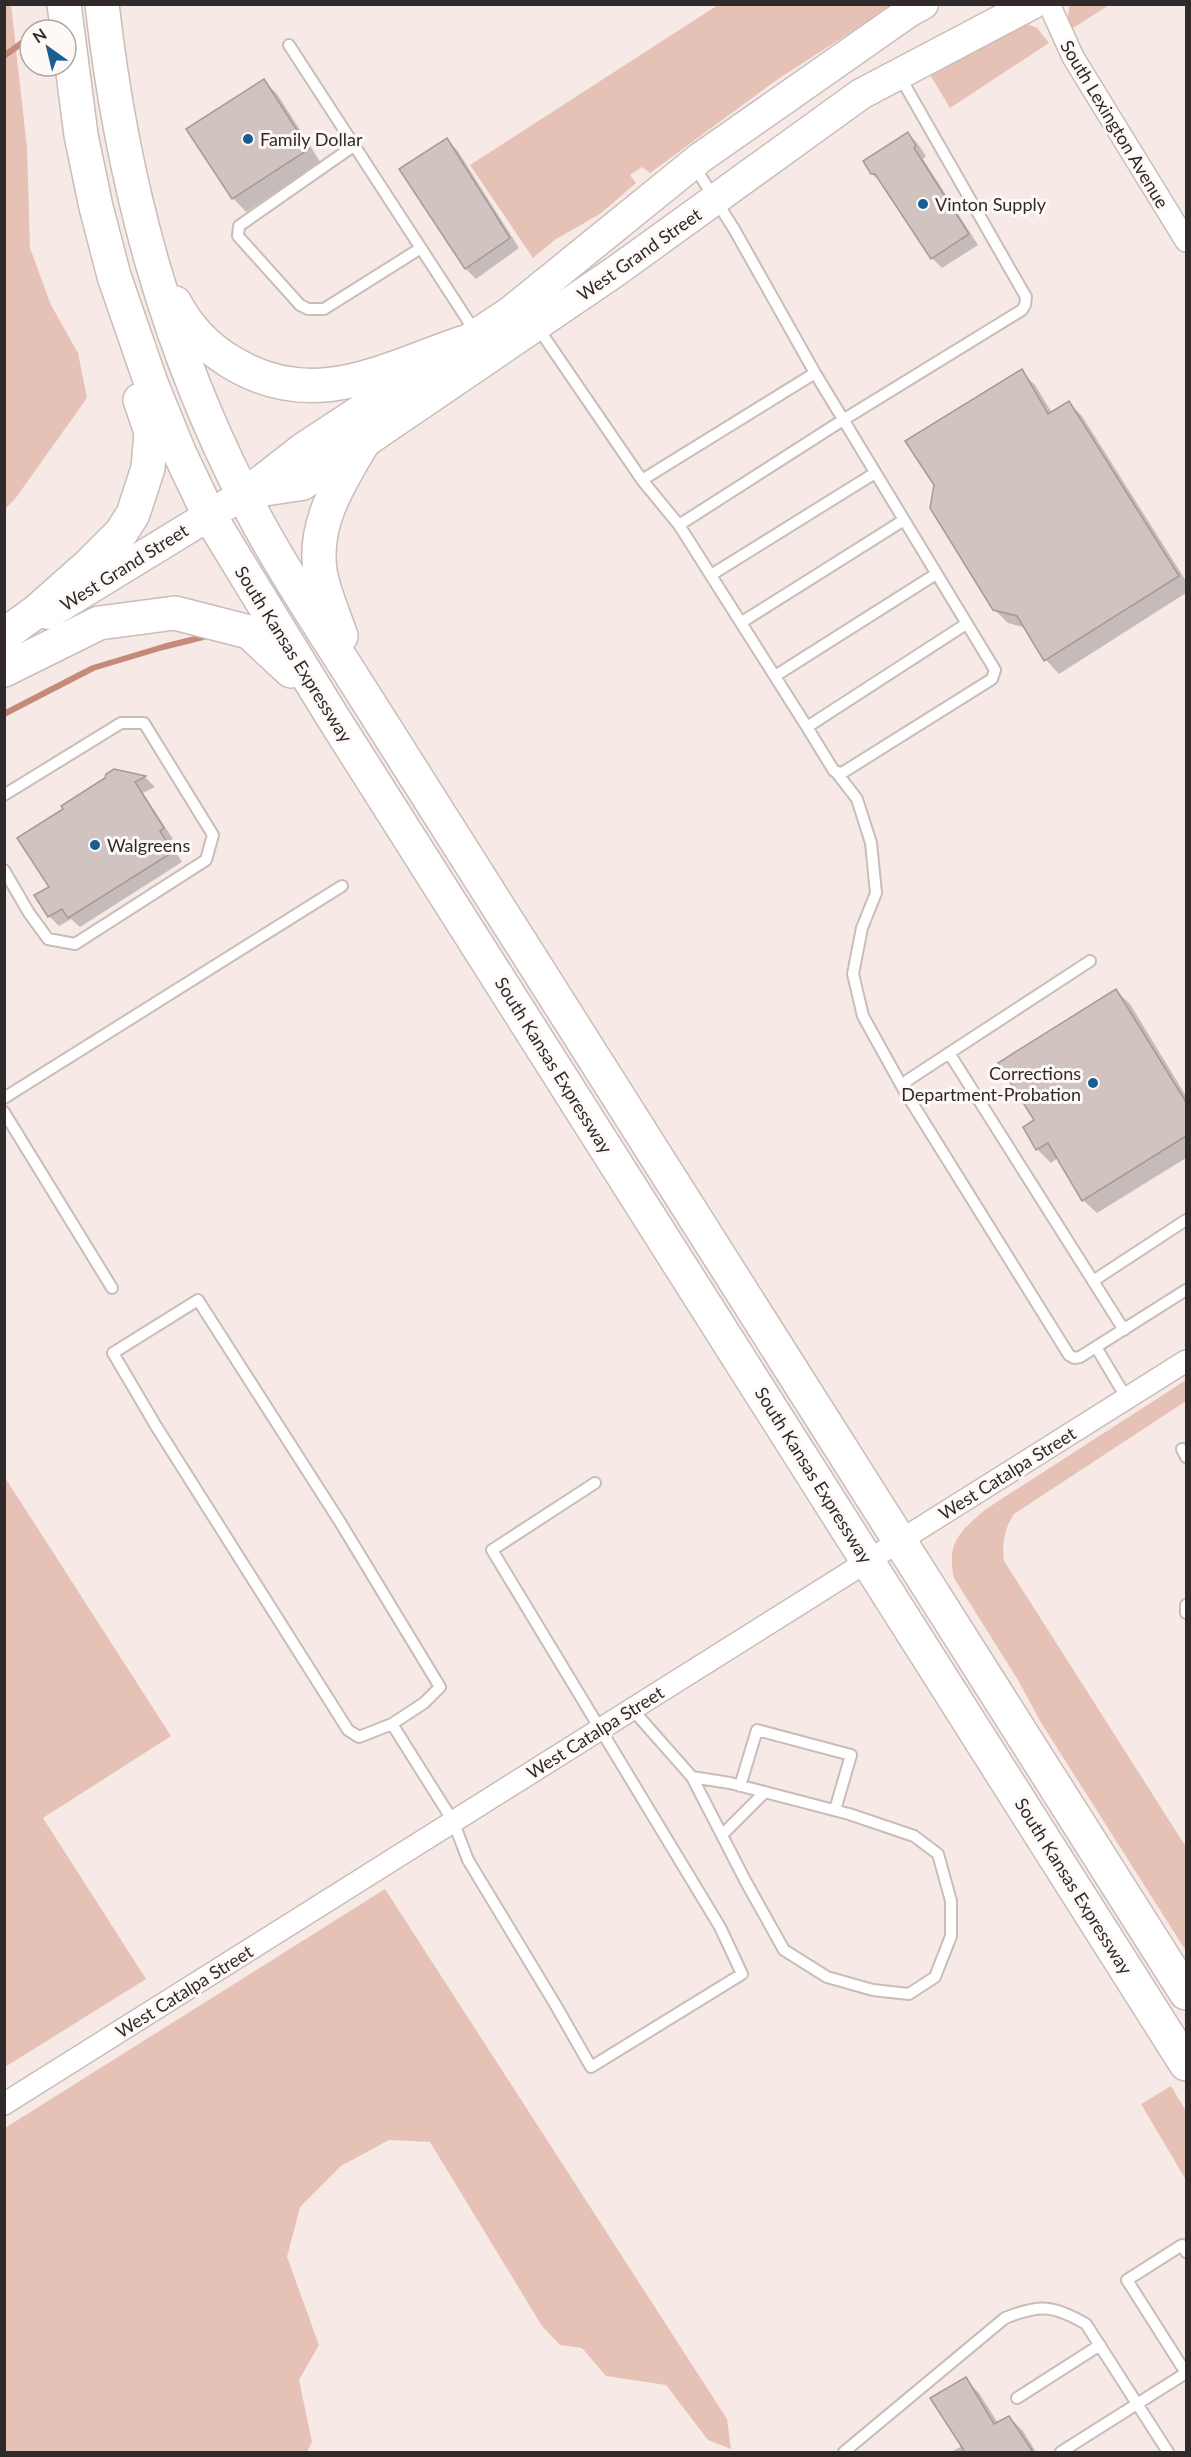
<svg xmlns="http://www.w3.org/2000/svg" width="1191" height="2457" viewBox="0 0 1191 2457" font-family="Lato,sans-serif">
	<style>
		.green { fill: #e6c1b6 }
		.shadow { fill: #0003 }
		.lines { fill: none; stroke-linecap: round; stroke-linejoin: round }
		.stream { stroke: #c58b7a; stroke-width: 6 }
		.building { fill: #d1c4c0; stroke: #a69a96; stroke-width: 1.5 }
		.lane-casing { stroke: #cabdb9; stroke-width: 14 }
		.street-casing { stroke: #cabdb9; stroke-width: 24 }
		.secondary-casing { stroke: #cabdb9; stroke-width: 33 }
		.primary-casing { stroke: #cabdb9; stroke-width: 36 }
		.lane { stroke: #fff; stroke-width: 10 }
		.street { stroke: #fff; stroke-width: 21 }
		.secondary { stroke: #fff; stroke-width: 30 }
		.primary { stroke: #fff; stroke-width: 33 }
		.poi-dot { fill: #195d92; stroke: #fef9f7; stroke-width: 2 }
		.labels { text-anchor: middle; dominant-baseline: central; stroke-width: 6; stroke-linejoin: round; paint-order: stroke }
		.street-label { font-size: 18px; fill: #302b2a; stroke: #fef9f7 }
		.poi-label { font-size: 18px; fill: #302b2a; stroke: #fef9f7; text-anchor: start }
	</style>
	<rect width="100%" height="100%" fill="#f7eae6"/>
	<path class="green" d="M11 4 27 148 30 248 51 305 78 353 87 398 15 499 5 509 4 5Z
		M1070 4 1109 5 1070 30 1068 15Z
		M718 5H893L778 79 650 173 642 167 630 175 636 183 600 214 556 239 533 258 470 165Z
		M1022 22 1037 28 1049 43 950 108 926 68Z
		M1186 1380V1401L1014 1514C1004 1530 1002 1542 1004 1561L1186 1847V1951L1040 1721 1018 1680 954 1578C946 1543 960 1531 986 1509Z
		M4 1476 171 1736 43 1818 146 1979 5 2067Z
		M385 1889 727 2419 731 2449 708 2440 666 2385 606 2376 582 2348 560 2345 542 2326 430 2142 389 2140 341 2166 300 2207 287 2257 319 2345 299 2380 312 2442 307 2452H5V2128Z
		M1171 2086 1186 2111V2180L1141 2104Z"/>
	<path class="shadow" d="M264 81 277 94 321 163 246 212 233 198Z
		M908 133 918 144 926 156 923 159 978 245 942 268 932 258 883 184 872 174Z
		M447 140 457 150 519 248 476 279 466 269 401 169Z
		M1021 371 1035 385 1052 413 1069 403 1082 416 1186 581V593L1059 674 1046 660 1026 628 1008 623 994 609Z
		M114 771 145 777 155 787 143 793 173 839 169 841 182 862 80 927 71 919 59 926 49 916 51 887 65 810Z
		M1116 991 1130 1004 1186 1096V1158L1097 1213 1083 1200 1058 1158 1051 1163 1038 1150 1025 1128 1036 1120Z
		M965 2379 979 2393 998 2423 1009 2417 1023 2431 1036 2452H951L962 2446Z"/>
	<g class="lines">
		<path class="stream" d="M40 30 41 29
			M4 56 30 37
			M4 714 93 668 163 647 203 637"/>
	</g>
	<path class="building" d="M264 79 309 149 232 199 186 129Z
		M908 132 916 146 914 148 969 234 931 259 875 174H871L863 161Z
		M447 138 510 238 465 269 399 169Z
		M1022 369 1048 414 1069 401 1179 576 1044 661 1017 616 993 610 930 508 934 485 905 441Z
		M114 769 146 776 135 782 164 828 160 831 173 852 68 918 62 909 48 917 34 895 49 887 17 838 63 809 61 806 105 778 106 774Z
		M1116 989 1186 1102V1136L1082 1201 1048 1143 1036 1150 1023 1127 1034 1120 998 1063Z
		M966 2377 994 2424 1009 2416 1033 2452H965L930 2398Z"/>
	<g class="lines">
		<defs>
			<path id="lane" d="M289 45 476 333
				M355 145 239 226 238 236 300 305 308 309H324L421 248
				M694 166 734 229 815 373 995 670 992 679 842 773 834 771 807 727
				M538 328 642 480 679 525 807 727 966 624
				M642 480 815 373
				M679 525 843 420 1022 310 1025 305 1026 297 899 75
				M711 575 875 473
				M742 622 904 520
				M775 676 936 574
				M837 773 857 799 871 843 876 893 862 928 853 974 863 1016 904 1090
				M4 795 121 723H144L213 835 206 860 75 944 48 939 29 913 4 870
				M1090 961 908 1080 904 1084V1090L1069 1355 1074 1358 1080 1357 1186 1290
				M949 1053 1124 1330
				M4 1098 342 886
				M4 1112 112 1288
				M1093 1281 1186 1220
				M1096 1347 1127 1399
				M1182 1449 1186 1457
				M1186 1605V1613
				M632 1709 692 1777 730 1783 849 1814 914 1836 938 1854 951 1901V1936L935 1977 909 1994 873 1990 827 1977 784 1950 746 1882 692 1777
				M392 1724 424 1703 440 1687 340 1522 198 1300 113 1353 156 1426 348 1730 359 1737 392 1724 453 1821 468 1860 555 2004 591 2067 742 1974 720 1927 492 1550 595 1483
				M740 1786 757 1730 851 1755 835 1810
				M722 1835 765 1792
				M1186 2252 1182 2245 1127 2280 1186 2373
				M1017 2398 1100 2345
				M844 2452 1005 2318C1040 2304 1053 2305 1086 2324L1168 2452
				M1061 2452 1186 2373"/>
			<path id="street" d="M1049 4 1073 57 1186 241
				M4 2104 1186 1361"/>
			<path id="secondary" d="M247 493 302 485 616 271 861 94 1032 4
				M48 614 244 494 303 448 510 312 700 158 910 11 923 4"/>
			<path id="primary" d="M64 4 81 135 96 207 114 276 151 383 179 452 209 515 332 716 1186 2064
				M102 4C123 189 169 357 257 521 287 577 323 630 357 684L1186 1993
				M175 303C188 328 206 347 231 362 312 412 381 371 462 343
				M4 635 37 611 90 564 121 533 133 514 148 468 151 432 140 400
				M341 636C334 615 323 592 320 570 313 522 341 480 364 441
				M4 670 99 623 175 613 249 632 291 671"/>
		</defs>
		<use href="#lane" class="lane-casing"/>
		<use href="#street" class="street-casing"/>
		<use href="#secondary" class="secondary-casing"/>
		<use href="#primary" class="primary-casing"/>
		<use href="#lane" class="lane"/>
		<use href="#street" class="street"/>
		<use href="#secondary" class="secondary"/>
		<use href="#primary" class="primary"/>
	</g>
	<g class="poi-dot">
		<circle cx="248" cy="139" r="6"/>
		<circle cx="923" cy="204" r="6"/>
		<circle cx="95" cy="845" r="6"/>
		<circle cx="1093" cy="1083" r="6"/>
	</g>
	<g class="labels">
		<g class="street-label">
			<text transform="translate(1115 124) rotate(59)">South Lexington Avenue</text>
			<text transform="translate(639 254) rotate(-35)">West Grand Street</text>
			<text transform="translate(124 567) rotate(-32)">West Grand Street</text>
			<text transform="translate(294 654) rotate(58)">South Kansas Expressway</text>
			<text transform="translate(554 1065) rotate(58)">South Kansas Expressway</text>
			<text transform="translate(1007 1473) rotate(-32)">West Catalpa Street</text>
			<text transform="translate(814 1475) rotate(58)">South Kansas Expressway</text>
			<text transform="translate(595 1732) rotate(-32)">West Catalpa Street</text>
			<text transform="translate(1074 1886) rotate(58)">South Kansas Expressway</text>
			<text transform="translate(184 1991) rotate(-32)">West Catalpa Street</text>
		</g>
		<g class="poi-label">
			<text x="260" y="139">Family Dollar</text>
			<text x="935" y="204">Vinton Supply</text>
			<text x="107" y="845">Walgreens</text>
			<text x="1081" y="1073" text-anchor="end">Corrections<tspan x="1081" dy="21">Department-Probation</tspan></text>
		</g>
	</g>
	<rect width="1191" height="2457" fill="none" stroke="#302b2a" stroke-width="12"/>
	<g transform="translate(48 48) rotate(326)"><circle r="28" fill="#fef9f7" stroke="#aca7a5" stroke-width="1.5"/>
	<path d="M0-4.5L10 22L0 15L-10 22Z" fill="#195d92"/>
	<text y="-9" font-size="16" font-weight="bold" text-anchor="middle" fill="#302b2a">N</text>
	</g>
</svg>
